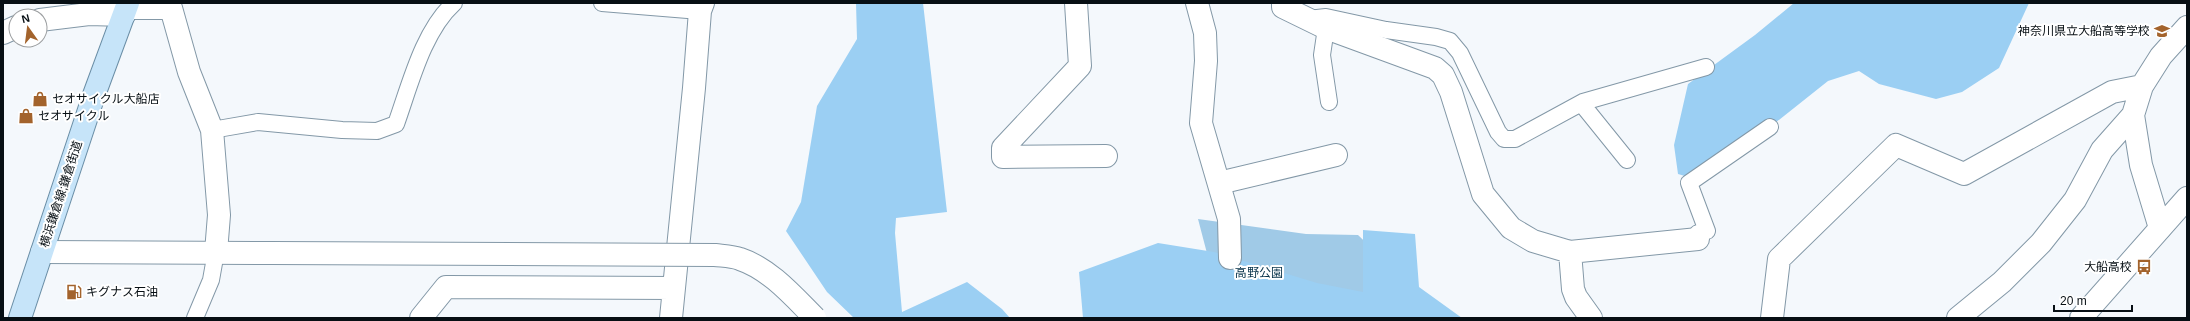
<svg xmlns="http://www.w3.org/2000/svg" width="2190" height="321" viewBox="0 0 2190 321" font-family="Helvetica,'Noto Sans JP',sans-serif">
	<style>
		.green { fill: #a0cae7 }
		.forest { fill: #9bcff3 }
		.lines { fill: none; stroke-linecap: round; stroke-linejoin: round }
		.service-casing { stroke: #8398a7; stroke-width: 18 }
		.minor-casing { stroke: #8398a7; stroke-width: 24 }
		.tertiary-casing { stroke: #8398a7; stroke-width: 24 }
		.primary-casing { stroke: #6a8ea6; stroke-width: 24 }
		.service { stroke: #fff; stroke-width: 16 }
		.minor { stroke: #fff; stroke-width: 22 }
		.tertiary { stroke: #fff; stroke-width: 22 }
		.primary { stroke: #c6e4f9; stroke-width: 22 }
		.tertiary-bridge-casing { stroke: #8398a7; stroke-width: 24; stroke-linecap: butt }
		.tertiary-bridge { stroke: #fff; stroke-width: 22 }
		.labels { text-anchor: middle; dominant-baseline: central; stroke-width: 4; stroke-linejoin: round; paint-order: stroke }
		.poi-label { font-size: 12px; fill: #070f14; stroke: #fff; text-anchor: start }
		.street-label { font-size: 12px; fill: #070f14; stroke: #fff }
		.park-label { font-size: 12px; fill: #043048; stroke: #fff }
	</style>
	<rect width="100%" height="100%" fill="#f4f8fc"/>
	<path class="green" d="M1198 219 1306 234 1358 235 1444 318H1224Z"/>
	<path class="forest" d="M856 3H923L947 212 896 218 895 233 902 312 967 282 1002 309 1010 318H854L827 292 786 231 801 202 817 106 857 39Z
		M1794 3H2029L1999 68 1962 92 1936 99 1879 84 1859 71 1828 81 1702 181 1678 174 1674 145 1688 84 1755 35Z
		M1363 230 1415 234 1419 287 1462 318H1083L1079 272 1158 243 1214 252 1317 283 1363 292Z"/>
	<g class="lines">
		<defs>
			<path id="service" d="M602 3 700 11
				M1308 19 1326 17 1386 30 1436 37 1450 41 1460 53 1498 132 1504 139H1515L1583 102 1706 67
				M1326 28 1322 55 1329 102
				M1581 103 1627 160
				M212 130 258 122 342 130 377 131 396 124C410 85 423 31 454 3
				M1698 239V233L1707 231 1689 183 1770 127
				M195 318 211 280 216 252"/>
			<path id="minor" d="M1076 3 1080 66 1003 148V157L1106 156
				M1197 3 1205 33 1206 61 1201 123 1229 219 1230 258
				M1283 3V7L1326 28 1435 68 1443 75 1451 92 1483 194 1511 228 1533 241 1570 252 1698 239
				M127 8H171L189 72 212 130 219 215 216 252
				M40 20 89 14 124 15
				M3 33 16 27
				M1219 183 1336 155
				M2160 228 2141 165 2133 115 2142 86 2161 56 2187 27
				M1570 252 1573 289 1576 297 1591 318
				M421 318 446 287 674 288
				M671 318 694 88 700 11 703 3
				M1772 318 1779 259 1896 145 1964 174 2112 92 2142 86
				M1958 318 2002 282 2041 243 2075 200 2102 150 2133 115"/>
			<path id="tertiary" d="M42 252 272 253
				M2081 318 2187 198"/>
			<path id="primary" d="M20 318 94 95 128 3"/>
		</defs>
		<use href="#service" class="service-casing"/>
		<use href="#minor" class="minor-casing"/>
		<use href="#tertiary" class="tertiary-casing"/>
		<use href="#primary" class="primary-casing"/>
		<use href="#service" class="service"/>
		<use href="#minor" class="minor"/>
		<use href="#tertiary" class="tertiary"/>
		<use href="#primary" class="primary"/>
		<defs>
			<path id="tertiary-bridge" d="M272 253 715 255C723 256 732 256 740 259 770 269 793 296 815 318"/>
		</defs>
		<use href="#tertiary-bridge" class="tertiary-bridge-casing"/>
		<use href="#tertiary-bridge" class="tertiary-bridge"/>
	</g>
	<defs>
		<symbol id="school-bare" viewBox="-9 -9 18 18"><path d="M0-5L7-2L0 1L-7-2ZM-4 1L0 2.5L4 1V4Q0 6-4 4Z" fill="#a3632c" stroke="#fff" stroke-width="2.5" paint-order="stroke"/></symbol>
		<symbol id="shop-bare" viewBox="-9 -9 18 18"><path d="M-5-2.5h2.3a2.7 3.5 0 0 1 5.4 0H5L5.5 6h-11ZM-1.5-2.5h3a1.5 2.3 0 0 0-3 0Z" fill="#a3632c" stroke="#fff" stroke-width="2.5" paint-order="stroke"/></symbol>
		<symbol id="bus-bare" viewBox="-9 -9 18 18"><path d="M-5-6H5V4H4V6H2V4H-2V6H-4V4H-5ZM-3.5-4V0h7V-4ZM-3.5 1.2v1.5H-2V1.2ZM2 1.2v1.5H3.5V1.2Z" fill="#a3632c" stroke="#fff" stroke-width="2.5" paint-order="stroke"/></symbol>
		<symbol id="fuel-bare" viewBox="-9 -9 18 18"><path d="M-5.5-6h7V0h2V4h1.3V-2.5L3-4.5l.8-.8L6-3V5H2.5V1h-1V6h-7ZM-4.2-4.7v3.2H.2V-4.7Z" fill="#a3632c" stroke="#fff" stroke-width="2.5" paint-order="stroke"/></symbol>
	</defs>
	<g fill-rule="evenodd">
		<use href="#school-bare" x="2151" y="20" width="22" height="22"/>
		<use href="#shop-bare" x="29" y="88" width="22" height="22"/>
		<use href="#shop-bare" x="15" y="105" width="22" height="22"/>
		<use href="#bus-bare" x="2133" y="256" width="22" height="22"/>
		<use href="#fuel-bare" x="63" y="281" width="22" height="22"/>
	</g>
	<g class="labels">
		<g class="poi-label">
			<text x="2150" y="31" text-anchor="end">神奈川県立大船高等学校</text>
			<text x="52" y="99">セオサイクル大船店</text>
			<text x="38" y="116">セオサイクル</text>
			<text x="2132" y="267" text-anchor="end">大船高校</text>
			<text x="86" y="292">キグナス石油</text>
		</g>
		<g class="street-label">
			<text transform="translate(61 194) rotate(-72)">横浜鎌倉線;鎌倉街道</text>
		</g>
		<g class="park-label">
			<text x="1259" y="273">高野公園</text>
		</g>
	</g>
	<rect width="2190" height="321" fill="none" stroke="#070f14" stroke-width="8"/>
	<g transform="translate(28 28) rotate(346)"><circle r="19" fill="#ffffff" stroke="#9c9fa1"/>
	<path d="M0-3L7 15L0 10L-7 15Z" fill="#a3632c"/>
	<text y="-6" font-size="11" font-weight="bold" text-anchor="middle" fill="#070f14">N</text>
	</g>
	<path d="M2054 305v6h78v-6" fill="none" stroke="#070f14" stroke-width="2"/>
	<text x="2060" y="305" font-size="12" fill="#070f14" stroke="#ffffff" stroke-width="3" paint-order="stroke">20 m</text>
</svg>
